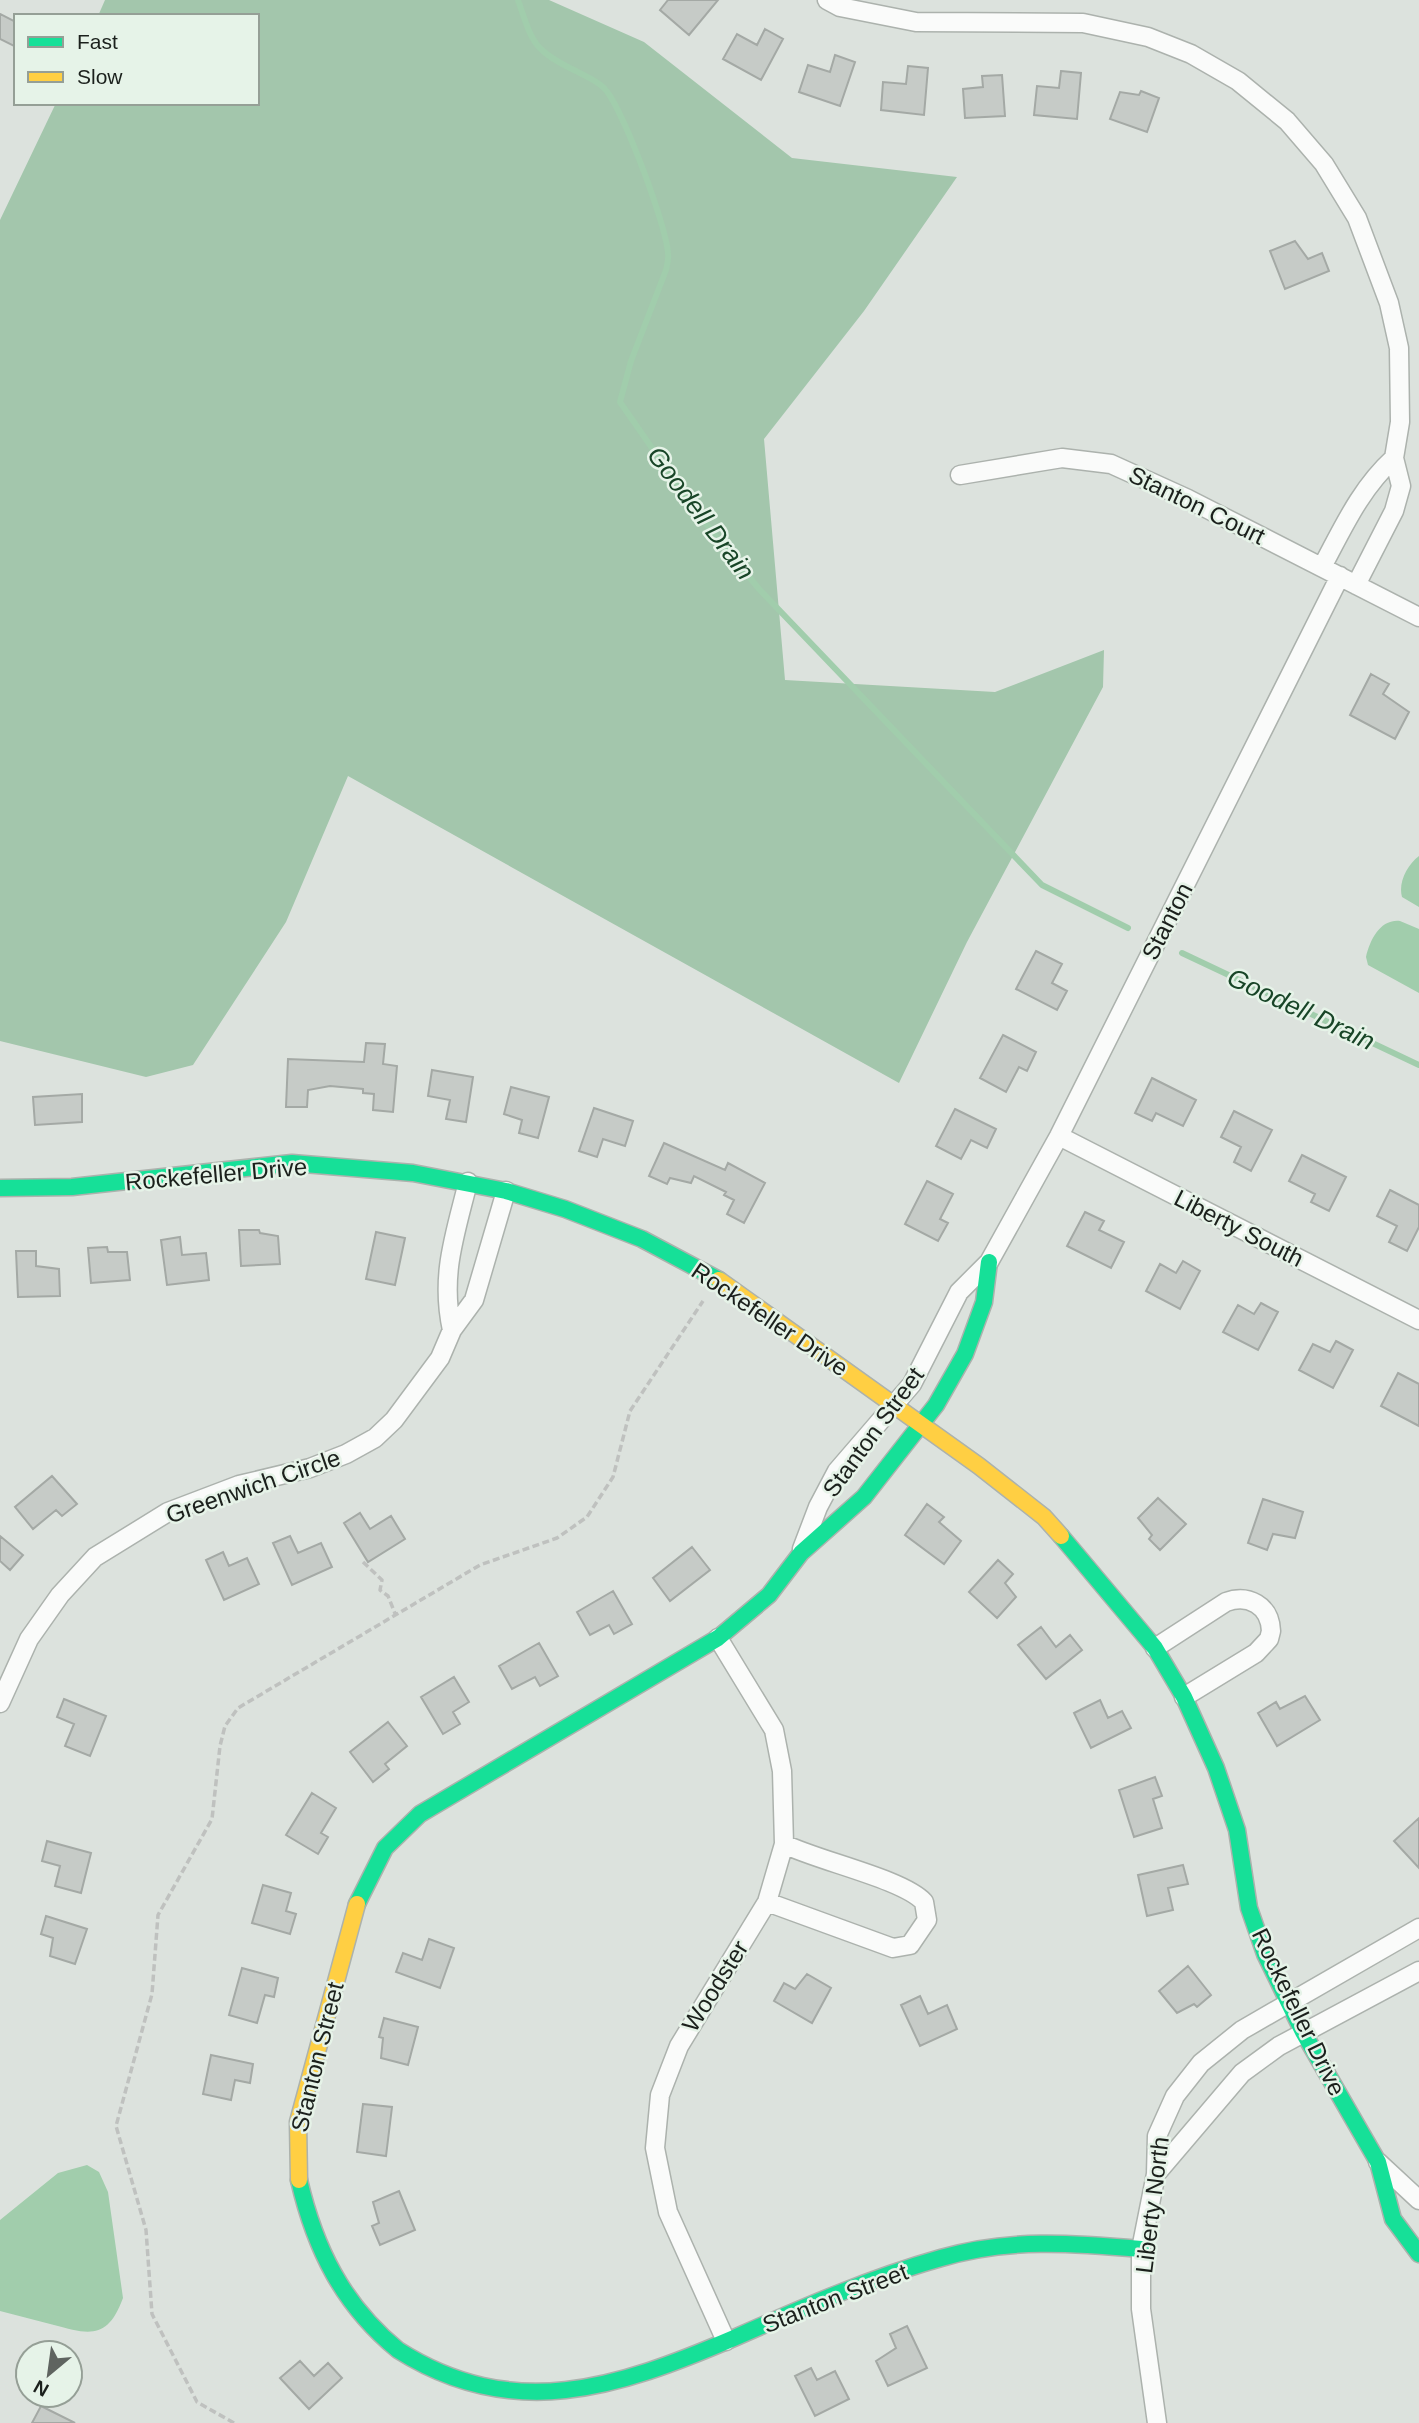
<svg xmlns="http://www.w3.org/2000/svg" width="1419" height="2423" viewBox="0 0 1419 2423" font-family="Helvetica,sans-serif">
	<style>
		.forest { fill: #a3c6ac }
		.water { fill: #a1cdac }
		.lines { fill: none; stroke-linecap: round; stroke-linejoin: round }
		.stream { stroke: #a1cdac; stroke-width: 6 }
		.building { fill: #c6cbc7; stroke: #a4a9a5; stroke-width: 2 }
		.street-casing { stroke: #acb2ad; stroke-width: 21 }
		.fast-casing { stroke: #acb2ad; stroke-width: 19 }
		.slow-casing { stroke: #acb2ad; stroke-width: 19 }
		.path { stroke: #bfc1bf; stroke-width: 3.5; stroke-dasharray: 7 3.5; stroke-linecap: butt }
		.street { stroke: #fafbfa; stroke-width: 18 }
		.fast { stroke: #16e098; stroke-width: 16 }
		.slow { stroke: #ffcf43; stroke-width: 16 }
		.labels { text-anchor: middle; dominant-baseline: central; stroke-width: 5; stroke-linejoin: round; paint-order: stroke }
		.street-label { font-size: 24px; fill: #1b201c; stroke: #e6f3e8 }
		.water-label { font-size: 26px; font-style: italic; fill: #184527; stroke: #e6f3e8 }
	</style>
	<rect width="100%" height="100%" fill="#dce2dd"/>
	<path class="forest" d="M105 0H549L644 42 792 158 957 177 864 311 764 439 785 680 995 692 1104 650 1103 687 967 942 899 1083 348 776 286 922 193 1065 146 1077 0 1041V220L56 103H257V16H98Z"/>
	<path class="water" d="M1419 856V907L1402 897C1398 883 1407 865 1419 856Z
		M1400 921 1419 929V993L1368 965 1366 957C1370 940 1380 919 1400 921Z
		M87 2165 99 2172 108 2192 123 2298C108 2339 90 2335 54 2325 36 2320 18 2316 0 2311V2220L58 2173Z"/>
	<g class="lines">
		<path class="stream" d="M518 0C533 44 533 50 576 71 585 76 596 80 604 88 622 106 667 227 668 254 669 259 667 265 666 270L631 361 620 402 695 510 759 589 1042 885 1128 928
			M1182 953 1419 1065"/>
	</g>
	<path class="building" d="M668 0H718L689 35 660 10Z
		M0 14 16 22V47L0 39Z
		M765 29 783 39 761 80 723 59 737 34 757 45Z
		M835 55 855 62 840 106 799 92 808 65 830 72Z
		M908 66 928 68 924 115 881 110 883 82 906 84Z
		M1061 71 1081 73 1077 119 1034 115 1037 86 1059 88Z
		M1002 75 1005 116 965 118 963 89 983 87 982 76Z
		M1141 91 1159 98 1147 132 1110 119 1120 92 1139 95Z
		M1295 241 1308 259 1322 253 1329 271 1285 289 1270 251Z
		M1371 674 1389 684 1383 694 1409 712 1395 739 1350 715Z
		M1036 951 1062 964 1052 983 1067 991 1057 1010 1016 989Z
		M1003 1035 1036 1052 1027 1071 1019 1067 1006 1092 980 1078Z
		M366 1043 385 1044 383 1064 397 1066 393 1112 373 1110 374 1094 363 1093V1089L330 1086 308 1090 307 1107H286L288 1059 364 1062Z
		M432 1070 473 1077 466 1122 446 1119 450 1100 428 1096Z
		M1152 1078 1196 1100 1183 1126 1156 1113 1152 1121 1135 1113Z
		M511 1087 549 1097 538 1138 519 1133 522 1120 504 1114Z
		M82 1094V1122L35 1125 33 1097Z
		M594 1108 633 1121 625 1146 603 1139 597 1157 579 1151Z
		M955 1109 996 1129 987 1148 971 1140 961 1159 936 1146Z
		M1234 1111 1272 1130 1251 1171 1234 1162 1241 1147 1221 1137Z
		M664 1143 725 1170 728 1163 765 1183 744 1223 727 1214 734 1200 724 1195 726 1192 694 1176 691 1183 670 1178 667 1184 649 1176Z
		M1302 1155 1346 1177 1329 1211 1311 1202 1315 1194 1289 1181Z
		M927 1181 953 1194 940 1219 948 1223 938 1241 905 1224Z
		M1390 1190 1419 1205V1227L1407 1251 1389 1242 1397 1226 1377 1216Z
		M1085 1212 1104 1221 1099 1230 1124 1242 1111 1268 1067 1246Z
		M239 1230H259L260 1233 278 1236 280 1264 241 1266Z
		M376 1232 405 1238 395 1285 366 1279Z
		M180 1237 182 1255 206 1253 209 1280 167 1285 161 1240Z
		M107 1247 108 1252H127L130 1280 91 1283 88 1248Z
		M16 1251H36V1266L59 1269 60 1296 18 1297Z
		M1183 1261 1200 1271 1180 1309 1146 1291 1160 1264 1176 1273Z
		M1261 1303 1278 1312 1258 1350 1223 1332 1238 1305 1254 1314Z
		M1336 1341 1353 1350 1333 1388 1299 1370 1313 1344 1330 1352Z
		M1398 1373 1419 1384V1426L1381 1406Z
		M52 1476 77 1504 62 1516 56 1510 33 1529 15 1507Z
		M1158 1498 1186 1524 1160 1550 1149 1539 1152 1535 1138 1518Z
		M1263 1499 1303 1512 1295 1538 1273 1534 1267 1550 1248 1543Z
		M927 1504 944 1517 939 1522 961 1541 944 1564 905 1535Z
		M360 1513 370 1529 391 1516 405 1539 368 1562 344 1523Z
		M0 1536 23 1555 10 1570 0 1561Z
		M290 1536 298 1553 321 1543 332 1567 292 1585 273 1543Z
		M692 1547 710 1570 670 1601 653 1578Z
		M223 1552 229 1566 247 1558 259 1584 224 1600 206 1560Z
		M998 1560 1013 1574 1005 1583 1016 1597 997 1618 969 1592Z
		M613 1591 632 1624 614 1634 609 1625 590 1635 577 1612Z
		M1041 1627 1056 1647 1070 1635 1082 1650 1046 1679 1018 1645Z
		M539 1643 558 1676 540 1686 535 1677 512 1689 499 1666Z
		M454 1677 469 1702 453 1712 460 1724 443 1734 421 1697Z
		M1305 1696 1320 1720 1277 1746 1258 1713 1276 1702 1280 1709Z
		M64 1699 106 1716 90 1756 65 1746 74 1724 57 1717Z
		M1100 1700 1108 1718 1122 1711 1131 1728 1091 1748 1074 1713Z
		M388 1722 407 1746 385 1764 389 1769 373 1782 350 1752Z
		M1155 1777 1162 1796 1153 1799 1162 1828 1134 1837 1119 1790Z
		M312 1793 336 1808 321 1833 328 1837 318 1854 286 1835Z
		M1419 1818V1868L1394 1841Z
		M47 1841 91 1853 81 1893 55 1886 60 1866 42 1861Z
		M1183 1865 1188 1884 1168 1888 1173 1910 1147 1916 1138 1875Z
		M263 1885 291 1893 286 1911 296 1914 290 1934 252 1923Z
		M46 1916 87 1929 75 1964 50 1956 53 1938 41 1934Z
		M429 1939 454 1948 440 1988 396 1972 403 1953 422 1960Z
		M1188 1966 1211 1995 1197 2007 1194 2004 1177 2013 1159 1991Z
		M242 1968 278 1978 274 1997 265 1995 257 2023 229 2015Z
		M807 1974 831 1988 812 2023 774 2001 784 1983 795 1989Z
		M920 1996 928 2014 947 2005 957 2029 920 2046 901 2005Z
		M384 2018 418 2027 408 2065 381 2058 383 2038 379 2037Z
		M211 2055 253 2064 250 2083 235 2080 231 2100 203 2094Z
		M363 2104 392 2107 386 2156 357 2152Z
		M399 2191 415 2230 380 2245 372 2226 379 2223 373 2202Z
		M907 2326 927 2368 888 2386 876 2361 896 2348 890 2334Z
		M300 2361 314 2376 328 2363 342 2378 309 2409 280 2378Z
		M811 2368 817 2380 835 2371 849 2399 815 2416 795 2376Z
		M41 2406 75 2423H32Z"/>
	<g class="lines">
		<defs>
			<path id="street" d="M827 0 840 7 916 22 1083 23 1148 37 1191 54 1238 81 1287 121 1324 164 1357 218 1389 303 1399 348 1400 422 1394 458 1401 486 1394 511 1356 585
				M960 475 1062 458 1111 464 1188 499 1419 617
				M1322 567C1343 528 1360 489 1394 458
				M1059 1136 1419 1320
				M452 1330C440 1275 455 1235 468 1182
				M802 1549 818 1507 837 1471 912 1384 959 1292 989 1262 1059 1136 1340 576
				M718 1638 774 1730 782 1771 784 1844 767 1902 679 2046 660 2095 655 2148 668 2212 726 2341
				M1155 1648 1226 1602C1248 1594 1270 1605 1271 1631L1269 1639 1256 1653 1184 1697
				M0 1703 29 1639 60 1595 95 1557 168 1512 239 1485 310 1468 346 1454 375 1438 394 1420 440 1358 452 1330 474 1300 506 1191
				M767 1902 893 1948 910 1945 927 1920 924 1902C903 1879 818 1861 784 1844
				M1378 2162 1419 2200
				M1156 2174 1242 2073 1279 2046 1419 1971
				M1157 2423 1141 2309V2249L1156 2174 1157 2136 1175 2096 1201 2063 1242 2030 1419 1928"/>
			<path id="fast" d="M0 1188 72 1187 292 1163 413 1173 506 1191 565 1209 642 1239 719 1280
				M1061 1536 1155 1648 1184 1697 1216 1768 1237 1830 1249 1908 1265 1954 1303 2032 1378 2162 1393 2219 1419 2254
				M357 1904 385 1848 420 1814 718 1638 769 1595 801 1553 864 1497 936 1405 965 1354 984 1302 989 1262
				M299 2180C315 2249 343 2305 398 2350 513 2423 617 2388 734 2338 802 2308 870 2278 941 2258 1008 2238 1073 2243 1141 2249"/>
			<path id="slow" d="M719 1280 979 1466 1044 1517 1061 1536
				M299 2180 298 2122 357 1904"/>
		</defs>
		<use href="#street" class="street-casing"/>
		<use href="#fast" class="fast-casing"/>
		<use href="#slow" class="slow-casing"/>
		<path class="path" d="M363 1562 382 1580 380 1590 388 1596 396 1616
			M234 2423 197 2402 152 2314 146 2230 116 2126 152 1994 158 1915 212 1819 220 1746 225 1726 238 1708 480 1565 557 1538 587 1517 613 1477 630 1411 703 1301"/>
		<use href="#street" class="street"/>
		<use href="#fast" class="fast"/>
		<use href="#slow" class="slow"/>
	</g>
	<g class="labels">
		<g class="street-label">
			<text transform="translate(1197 505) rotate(26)">Stanton Court</text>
			<text transform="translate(1167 921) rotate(-63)">Stanton</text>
			<text transform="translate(216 1174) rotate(-5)">Rockefeller Drive</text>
			<text transform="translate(1239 1228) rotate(27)">Liberty South</text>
			<text transform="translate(770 1319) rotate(34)">Rockefeller Drive</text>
			<text transform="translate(873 1432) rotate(-54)">Stanton Street</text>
			<text transform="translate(253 1486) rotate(-19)">Greenwich Circle</text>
			<text transform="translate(715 1986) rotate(-58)">Woodster</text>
			<text transform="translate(1299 2012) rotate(64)">Rockefeller Drive</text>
			<text transform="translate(317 2057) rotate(-76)">Stanton Street</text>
			<text transform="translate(1152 2205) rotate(-83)">Liberty North</text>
			<text transform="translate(835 2298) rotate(-21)">Stanton Street</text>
		</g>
		<g class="water-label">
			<text transform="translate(701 513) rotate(53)">Goodell Drain</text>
			<text transform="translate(1301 1009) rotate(25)">Goodell Drain</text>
		</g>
	</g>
	<rect x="14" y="14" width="245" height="91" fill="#e6f3e8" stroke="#959f96" stroke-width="2"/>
	<rect x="28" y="37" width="35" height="10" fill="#16e098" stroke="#959f96" stroke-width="2"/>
	<text x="77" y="49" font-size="21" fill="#1b201c">Fast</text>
	<rect x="28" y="72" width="35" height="10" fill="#ffcf43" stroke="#959f96" stroke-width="2"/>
	<text x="77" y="84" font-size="21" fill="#1b201c">Slow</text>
	<g transform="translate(49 2374) rotate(209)"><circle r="33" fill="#e6f3e8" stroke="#959f96" stroke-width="2"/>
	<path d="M0-5L12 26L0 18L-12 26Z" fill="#5f6460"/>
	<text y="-10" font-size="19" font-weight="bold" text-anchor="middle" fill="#1b201c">N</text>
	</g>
</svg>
